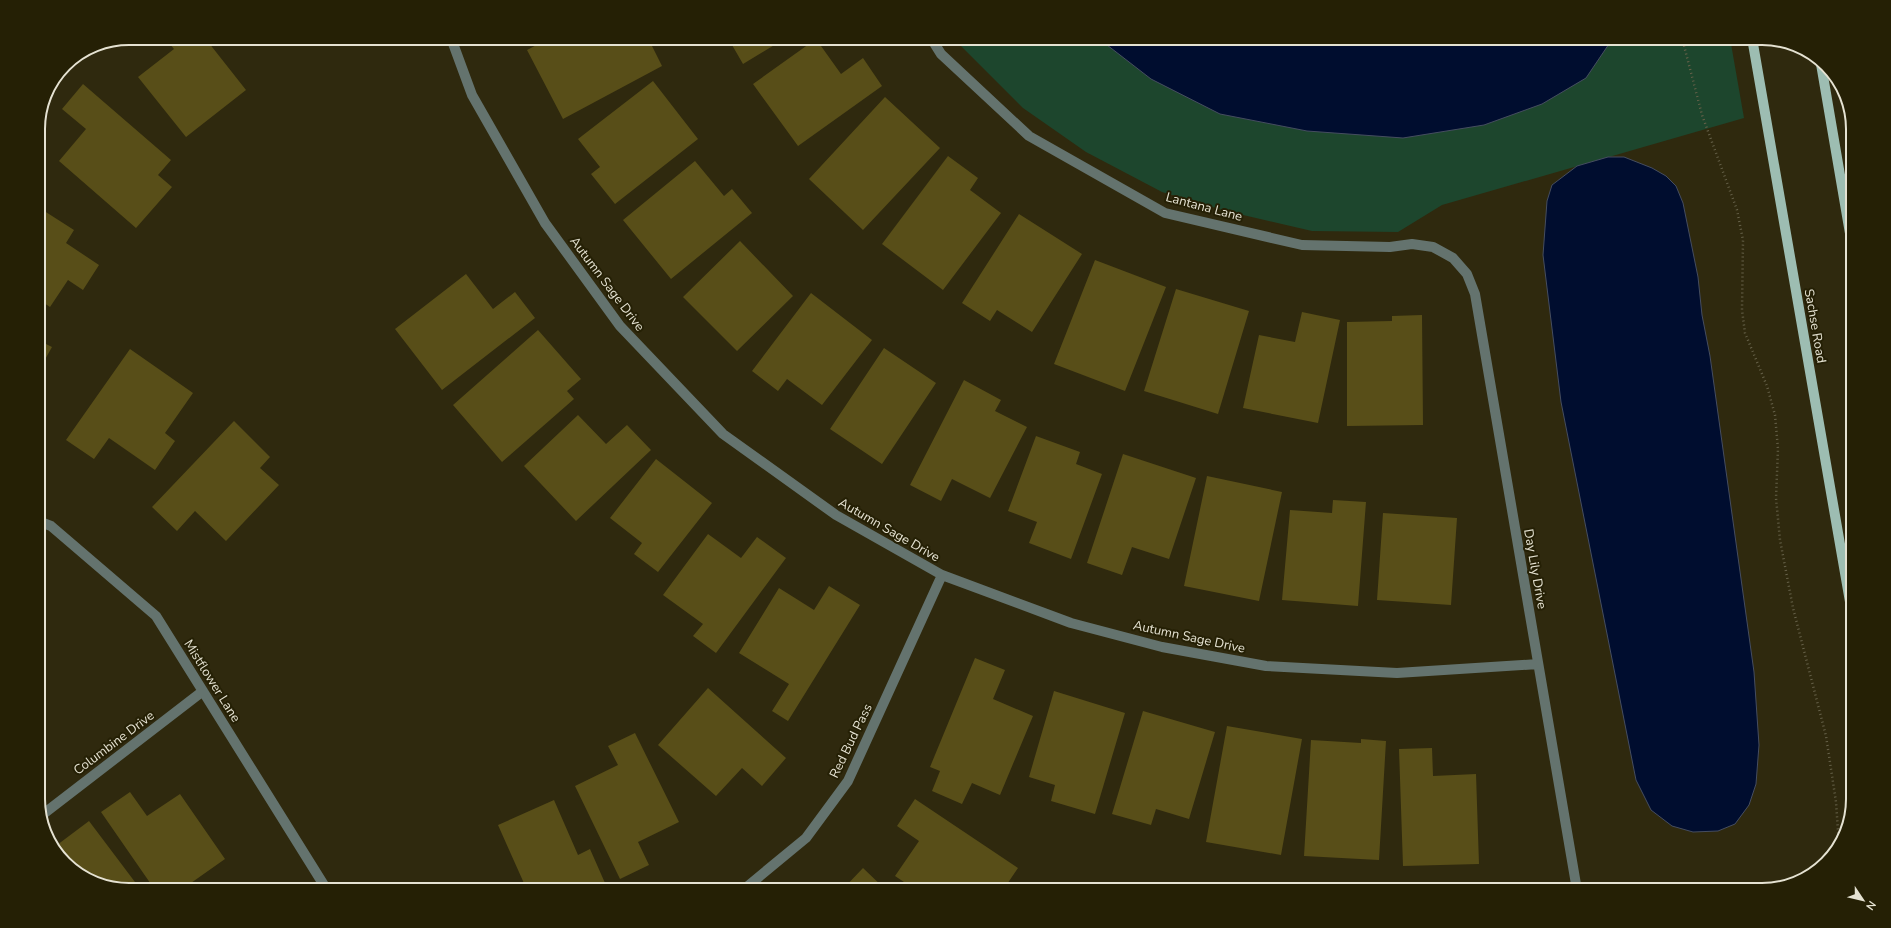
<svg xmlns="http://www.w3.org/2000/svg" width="1891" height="928" viewBox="0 0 1891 928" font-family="'Nunito Sans',sans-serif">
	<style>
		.green { fill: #1d462d }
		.water { fill: #000d2f; stroke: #454d60 }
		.building { fill: #584e18 }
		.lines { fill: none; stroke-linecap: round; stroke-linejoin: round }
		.path { stroke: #666149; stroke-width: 2.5; stroke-dasharray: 1 3; stroke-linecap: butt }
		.minor { stroke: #64736e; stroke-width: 10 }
		.major { stroke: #9dbdb2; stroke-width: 10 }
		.labels { text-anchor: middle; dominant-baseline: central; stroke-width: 4; stroke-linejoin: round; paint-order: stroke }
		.street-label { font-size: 13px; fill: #e5e2d2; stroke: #252005 }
		.rim { fill: none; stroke: #e5e2d2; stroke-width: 2 }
	</style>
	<rect width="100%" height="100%" fill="#2f290e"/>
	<path class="green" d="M953 38H1730L1744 118 1442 205 1398 232 1312 231 1226 211 1162 192 1086 152 1023 108Z"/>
	<path class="water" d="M1098 38H1613L1586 78 1542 104 1484 125 1403 138 1307 131 1220 114 1151 79Z
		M1608 157H1624L1652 168 1666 176 1676 186 1683 203 1698 277 1702 315 1710 356 1754 672 1759 745 1756 784 1749 805 1735 824 1718 831 1693 832 1672 826 1651 810 1636 780 1561 402 1543 255 1547 201 1552 185 1577 166Z"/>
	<path class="building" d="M165 38H205L246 90 186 137 138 77 174 49Z
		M550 38H648L662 66 563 119 527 50Z
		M728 38H786L743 64Z
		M816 39 841 74 863 58 882 86 798 146 753 84Z
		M653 81 698 139 615 204 591 174 600 167 578 139Z
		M83 84 171 160 158 175 172 187 136 228 59 161 86 129 62 109Z
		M885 97 940 148 863 230 809 179Z
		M948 156 978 178 970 190 1001 213 943 290 882 244Z
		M695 161 724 196 732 189 752 213 671 279 623 220Z
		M38 207 74 230 66 243 99 265 83 290 68 280 50 307 38 299Z
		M1019 214 1082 254 1032 332 997 310 990 321 962 303Z
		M740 241 793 296 737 351 683 297Z
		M1095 260 1166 287 1125 391 1054 364Z
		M466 274 493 309 515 292 535 318 442 390 395 329Z
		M1176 289 1249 311 1218 414 1144 391Z
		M811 293 872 340 822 405 787 379 778 391 752 371Z
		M1302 312 1340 320 1318 423 1243 408 1259 335 1295 342Z
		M1422 315 1423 425 1347 426V322L1392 321V316Z
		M538 330 581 379 567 391 574 399 502 462 453 405Z
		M38 340 52 347 38 372Z
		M884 348 936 383 882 464 830 429Z
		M130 349 193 393 165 433 175 441 155 470 109 438 94 459 66 440Z
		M964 380 1001 400 995 411 1027 427 990 498 952 479 941 501 910 485Z
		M578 415 606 444 627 425 651 450 576 521 524 466Z
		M234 421 270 457 260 468 279 485 226 541 195 511 177 531 152 507Z
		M1036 436 1080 452 1076 464 1102 474 1071 559 1029 543 1037 522 1008 511Z
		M1123 454 1196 478 1169 559 1132 547 1122 575 1087 563Z
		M656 459 712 503 658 572 634 554 642 543 610 518Z
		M1207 476 1282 492 1259 601 1184 586Z
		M1333 500 1366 502 1358 606 1282 600 1290 510 1332 513Z
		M1383 513 1457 518 1451 605 1377 600Z
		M708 534 741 558 757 537 786 558 716 653 693 636 703 624 663 595Z
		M829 586 860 605 788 721 772 711 789 684 739 653 779 588 814 610Z
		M975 658 1005 670 993 699 1033 716 1000 795 972 783 962 804 932 791 940 771 930 767Z
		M708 688 786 758 762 786 742 768 716 796 658 745Z
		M1054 691 1125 713 1095 814 1051 801 1055 785 1029 777Z
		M1143 711 1215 732 1189 819 1156 809 1151 825 1112 814Z
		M1227 726 1302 739 1281 855 1206 842Z
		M635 733 679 822 638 842 649 865 620 879 575 786 618 765 608 746Z
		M1361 739 1386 741 1379 860 1304 856 1311 740 1361 743Z
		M1432 748 1433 776 1476 774 1479 864 1403 866 1399 749Z
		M130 792 147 816 180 794 225 859 181 890H155L101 812Z
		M915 799 1018 868 1003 890H916L895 876 919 841 897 826Z
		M554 800 578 855 590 849 605 883 589 890H527L498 825Z
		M89 821 141 890H129L89 881 53 850V848Z
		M863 868 886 890H842Z"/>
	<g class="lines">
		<path class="path" d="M1682 38 1702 115 1737 210 1743 240 1742 310 1745 333 1767 386 1775 415 1778 449 1776 498 1780 540 1793 608 1826 736 1836 802 1839 845"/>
		<path class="minor" d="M451 38 472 95 545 223 620 326 723 434 836 515 942 575 1071 623 1162 647 1266 666 1397 673 1538 664
			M931 38 941 54 1029 136 1165 213 1302 245 1390 247 1412 244 1433 247 1453 258 1467 274 1475 294 1577 890
			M38 521 51 526 156 616 327 890
			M42 815 203 691
			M743 890 806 838 848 781 942 575"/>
		<path class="major" d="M1752 38 1853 619
			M1821 64 1853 251"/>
	</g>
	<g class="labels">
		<g class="street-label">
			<text transform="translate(1204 207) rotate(15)">Lantana Lane</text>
			<text transform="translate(607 284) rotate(53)">Autumn Sage Drive</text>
			<text transform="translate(1815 326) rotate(80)">Sachse Road</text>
			<text transform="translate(889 530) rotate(30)">Autumn Sage Drive</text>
			<text transform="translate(1535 569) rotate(80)">Day Lily Drive</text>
			<text transform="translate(1189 637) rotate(12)">Autumn Sage Drive</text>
			<text transform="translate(212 681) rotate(58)">Mistflower Lane</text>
			<text transform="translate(851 741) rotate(-64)">Red Bud Pass</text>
			<text transform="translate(114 743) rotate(-37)">Columbine Drive</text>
		</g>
	</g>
	<path d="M0 0H1891V928H0ZM129 45H1762A84 84 0 0 1 1846 129V799A84 84 0 0 1 1762 883H129A84 84 0 0 1 45 799V129A84 84 0 0 1 129 45Z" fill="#252005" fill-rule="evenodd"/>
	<path class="rim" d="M129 45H1762A84 84 0 0 1 1846 129V799A84 84 0 0 1 1762 883H129A84 84 0 0 1 45 799V129A84 84 0 0 1 129 45Z"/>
	<g transform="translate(1863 900) rotate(125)" stroke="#252005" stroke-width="3" paint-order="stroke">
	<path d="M0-3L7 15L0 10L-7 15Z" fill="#e5e2d2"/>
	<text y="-6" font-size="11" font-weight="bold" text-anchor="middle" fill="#e5e2d2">N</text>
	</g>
</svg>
